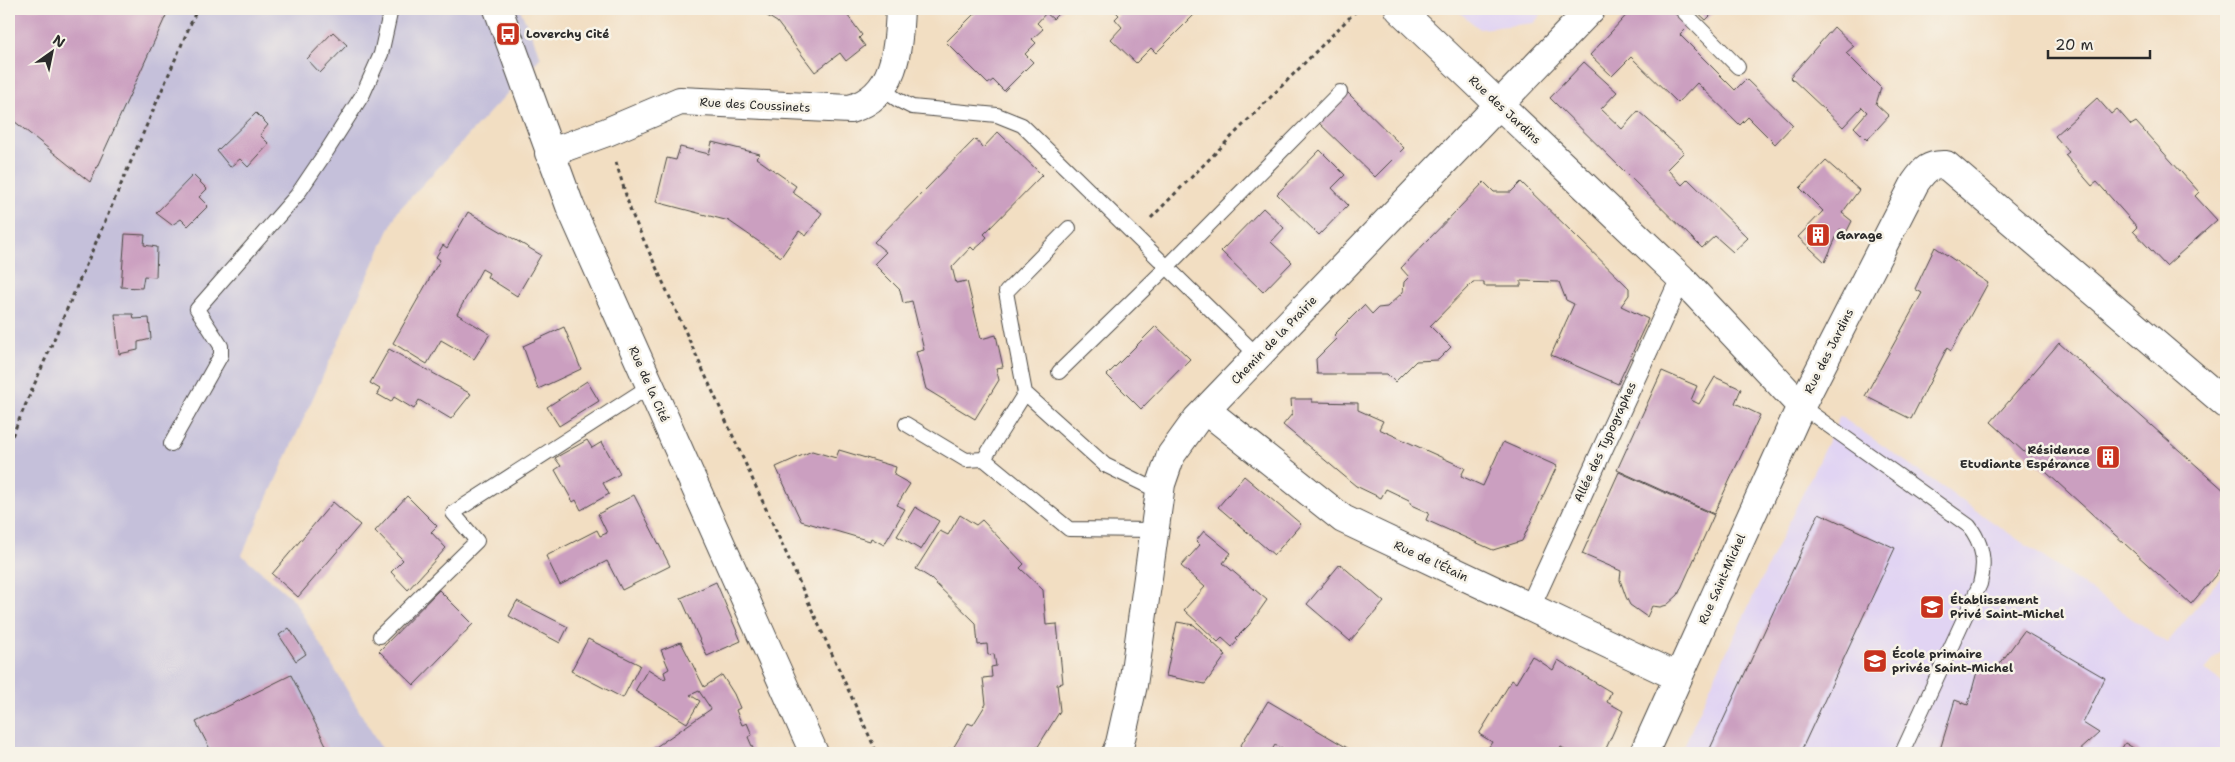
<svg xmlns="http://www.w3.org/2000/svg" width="2235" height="762" viewBox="0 0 2235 762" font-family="'Shantell Sans',sans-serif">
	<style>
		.built { fill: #e1d4f3 }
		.industrial { fill: #c5c0da }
		.building { fill: #cb9fc0 }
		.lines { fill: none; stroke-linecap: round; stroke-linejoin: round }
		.service-casing { stroke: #494642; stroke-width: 16 }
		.pedestrian-casing { stroke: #494642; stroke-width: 22 }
		.minor-casing { stroke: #494642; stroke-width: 30 }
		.path { stroke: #494642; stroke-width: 3; stroke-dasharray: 4 4; stroke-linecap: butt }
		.service { stroke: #fff; stroke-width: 14 }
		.pedestrian { stroke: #fff; stroke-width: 20 }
		.minor { stroke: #fff; stroke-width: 28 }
		.labels { text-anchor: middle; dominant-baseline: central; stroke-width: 5; stroke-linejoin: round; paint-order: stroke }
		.poi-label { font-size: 12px; font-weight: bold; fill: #2b2b2b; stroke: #f7f3e8; text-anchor: start }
		.street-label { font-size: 12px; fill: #2b2b2b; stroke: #f7f3e8 }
	</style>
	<rect width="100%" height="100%" fill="#f7f3e8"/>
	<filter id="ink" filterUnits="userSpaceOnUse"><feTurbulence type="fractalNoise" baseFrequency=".02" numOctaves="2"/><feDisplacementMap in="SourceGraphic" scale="10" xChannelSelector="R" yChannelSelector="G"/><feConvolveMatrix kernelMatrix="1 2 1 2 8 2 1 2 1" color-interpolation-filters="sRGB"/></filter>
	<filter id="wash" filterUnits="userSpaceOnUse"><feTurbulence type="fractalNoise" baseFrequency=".0096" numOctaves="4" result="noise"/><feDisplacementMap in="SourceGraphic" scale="20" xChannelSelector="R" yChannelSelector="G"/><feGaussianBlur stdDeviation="1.12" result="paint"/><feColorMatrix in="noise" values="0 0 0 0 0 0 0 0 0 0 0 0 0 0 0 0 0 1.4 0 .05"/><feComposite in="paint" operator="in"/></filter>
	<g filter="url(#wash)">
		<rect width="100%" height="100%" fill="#f2dec2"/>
		<path class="built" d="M1455 9H1546L1534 23 1480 29Z
			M1840 416 2167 643 2226 571V645L2205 670 2226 685V753H1681L1715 676Z"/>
		<path class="industrial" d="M9 9H520L541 57 397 212 242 555 294 600 384 753H9Z"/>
		<g id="blocks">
			<path class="building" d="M9 9H169L90 182 9 117Z
				M756 9H850L845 12 862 35 859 38 865 46 846 61 840 53 815 72 777 22Z
				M979 9H1063L1053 19 1046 13 1037 23 1043 29 1032 39 1036 43 1025 54 1033 62 1004 91 993 80 988 84 946 42Z
				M1113 9H1198L1199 10 1156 53 1151 48 1136 63 1111 39 1122 27 1115 19 1119 15Z
				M1632 9H1673L1690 25 1680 35 1735 90 1746 79 1793 125 1775 144 1748 117 1740 125 1697 83 1678 103 1631 57 1612 76 1590 55Z
				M1694 9H1717L1706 20Z
				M1834 27 1854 46 1846 53 1881 88 1876 104 1889 116 1867 140 1854 127 1867 112 1862 107 1843 127 1790 77Z
				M333 32 347 45 320 73 307 59Z
				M1584 62 1617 92 1601 109 1622 129 1638 111 1684 152 1667 169 1682 185 1688 179 1748 238 1733 252 1715 236 1702 248 1550 98Z
				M1347 92 1404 148 1375 177 1318 122Z
				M2097 98 2111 114 2117 109 2131 125 2136 122 2199 192 2195 196 2217 220 2166 266 2133 231 2137 227 2097 182 2092 186 2065 155 2069 152 2055 136Z
				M256 113 268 125 260 135 269 144 248 167 240 159 230 167 217 151Z
				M998 132 1042 175 984 234 987 237 981 244 974 250 971 247 952 267 956 283 967 281 981 339 996 335 1003 367 996 368 999 380 975 419 926 389 916 352 924 350 912 301 903 303 900 290 874 264 886 252 874 242 975 139 983 148Z
				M712 142 760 154 756 158 796 186 792 192 822 213 806 236 799 231 781 257 729 221 656 202 667 158 676 160 680 147 709 154Z
				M1320 150 1345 175 1332 188 1348 205 1319 235 1277 194Z
				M1826 161 1859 190 1842 213 1852 221 1846 233 1840 229 1825 262 1798 237 1823 211 1800 188Z
				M193 175 207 189 199 197 208 206 188 226 181 219 172 225 156 213Z
				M1484 182 1494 192H1511L1521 182 1629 288V295L1621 306 1648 319 1618 384 1551 355 1574 304 1566 300 1559 282 1521 281V286H1484V282H1473L1430 326 1451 347 1438 360 1416 361 1395 382 1387 374H1317L1316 359 1337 338 1334 335 1364 305 1372 314 1378 308 1387 307 1403 292 1404 282 1409 277 1401 268Z
				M1263 208 1284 228 1271 242 1292 262 1263 292 1221 251Z
				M468 212 541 255 517 296 487 277 489 273 482 269 457 314 490 334 474 359 441 340 427 364 393 343 440 260 436 257 443 245 447 248Z
				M125 234 145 235 144 245 157 247 156 277 144 276 142 288 121 287Z
				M1935 247 1988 283 1951 351 1947 348 1911 419 1865 396 1922 293 1915 289Z
				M115 314H133L134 319 149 318 151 339 138 342V350L119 354Z
				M1156 326 1190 359 1141 409 1107 375Z
				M564 327 581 369 538 389 523 346Z
				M2059 343 2226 492V563L2191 604 1991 422Z
				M389 349 471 394 451 419 419 400 414 409 394 397 391 402 377 394 380 389 370 383Z
				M1662 371 1697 386 1691 400 1699 404 1715 377 1741 389 1735 403 1760 415 1714 514 1617 470Z
				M587 381 599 401 559 426 547 407Z
				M1291 399H1312V402L1358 403V410L1383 421 1379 429 1465 468 1461 476 1483 486 1503 442 1557 466 1522 541 1493 550 1426 520 1429 513 1411 505 1409 500 1386 489 1381 498 1356 486 1283 425 1292 414Z
				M587 440 592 448 602 442 620 474 603 483 609 494 581 510 576 500 573 502 555 470 561 466 555 458Z
				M839 450 896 467 894 475 910 484 897 505 905 509 884 545 871 538 870 541 801 521 776 467 812 451 836 458Z
				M1619 472 1714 515 1678 595 1667 605 1660 607 1652 606 1647 617 1630 605 1626 597 1620 580 1621 571 1582 554Z
				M1244 476 1301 524 1274 555 1218 507Z
				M634 495 670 566 622 590 607 561 560 585 546 556 597 530 600 536 607 533 598 514Z
				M407 496 437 526 431 532 446 548 408 590 391 572 403 560 375 531Z
				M333 502 360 525 298 597 272 574Z
				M915 507 939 521 921 550 897 536Z
				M1819 513 1895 548 1800 753H1708Z
				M960 515 976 525 982 520 1024 564 1020 568 1043 590 1046 625 1057 624 1063 683 1057 684 1060 711 1034 753H946L949 748 952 750 968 723 973 725 986 704 983 678 992 677 991 667 996 666 994 654 988 655 987 644 978 645 976 623 929 577 916 569 940 531 948 535Z
				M1204 531 1231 553 1223 563 1267 600 1250 624 1236 638 1238 640 1232 647 1222 638 1218 642 1184 610 1205 587 1181 566 1200 545 1196 541Z
				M1340 564 1384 602 1350 641 1307 604Z
				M716 582 741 641 707 656 681 598Z
				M439 590 473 624 414 685 379 651Z
				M517 601 568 627 560 643 509 616Z
				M1177 622 1194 625 1226 655 1205 684 1166 676Z
				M289 628 306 654 296 661 279 635Z
				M2024 631 2105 678 2083 723 2099 733 2077 753H1939L1955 700 1968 705 1979 664 1994 672Z
				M588 639 640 665 623 698 571 671Z
				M681 642 704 687 722 675 734 694 740 708 736 710 742 725 747 723 752 735 748 737 755 753H647L711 709 699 691 690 695 700 701 687 723 635 691 648 669 664 679 666 678 664 672 669 669 661 650Z
				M1532 656 1553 670 1558 660 1611 692 1607 702 1623 711 1604 753H1571L1561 747 1558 753H1485L1492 742 1479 734 1512 680 1516 683Z
				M291 675 330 753H212L196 722Z
				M1268 701 1356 753H1290L1275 745 1270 753H1236Z
				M2125 743 2142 753H2119Z"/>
		</g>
	</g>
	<g filter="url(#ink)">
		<use href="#blocks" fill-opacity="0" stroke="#494642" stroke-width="1"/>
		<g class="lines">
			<defs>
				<path id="service" d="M1681 9 1738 67
					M880 88 898 100 912 107 997 115 1022 125 1258 356
					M1069 228 1006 292 1025 393 1105 465 1160 492
					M1059 372 1168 266 1340 92
					M1025 393 984 459 1069 529 1154 530
					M1801 406 1969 526C1983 544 1986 562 1980 584L1902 753
					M906 424 966 460 984 459
					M171 444 221 355V346L197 309 297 195 328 149 363 94 381 54 391 9
					M380 636 477 541 453 513 650 386"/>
				<path id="pedestrian" d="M1530 607 1681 278"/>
				<path id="minor" d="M498 9 570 206 814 753
					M1399 9 1681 278 1801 406
					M549 153 607 132 680 101 850 109C896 96 898 49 900 9
					M1206 410 1343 519 1678 677
					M1116 753 1120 743 1133 685 1161 484 1171 455 1197 419 1591 9
					M1644 753 1801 406 1915 183C1924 170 1929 164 1946 165L2226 404"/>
			</defs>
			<use href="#service" class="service-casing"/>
			<use href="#pedestrian" class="pedestrian-casing"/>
			<use href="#minor" class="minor-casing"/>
			<path class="path" d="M616 162 631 212 877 753
				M1151 218 1358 9
				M9 443 197 9"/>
			<use href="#service" class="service"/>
			<use href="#pedestrian" class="pedestrian"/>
			<use href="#minor" class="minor"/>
		</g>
	</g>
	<defs>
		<symbol id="bus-square" viewBox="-11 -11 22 22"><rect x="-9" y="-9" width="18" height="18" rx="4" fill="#c8321e" stroke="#f7f3e8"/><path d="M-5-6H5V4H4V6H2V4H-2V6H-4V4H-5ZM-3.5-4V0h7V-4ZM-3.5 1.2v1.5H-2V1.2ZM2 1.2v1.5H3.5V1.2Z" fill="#fff"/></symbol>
		<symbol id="building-square" viewBox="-11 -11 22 22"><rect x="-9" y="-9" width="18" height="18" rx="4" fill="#c8321e" stroke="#f7f3e8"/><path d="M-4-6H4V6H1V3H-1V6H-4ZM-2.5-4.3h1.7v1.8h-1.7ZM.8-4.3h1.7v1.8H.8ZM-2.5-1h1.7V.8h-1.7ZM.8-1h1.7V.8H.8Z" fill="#fff"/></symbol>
		<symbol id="school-square" viewBox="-11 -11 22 22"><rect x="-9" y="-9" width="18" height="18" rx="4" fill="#c8321e" stroke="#f7f3e8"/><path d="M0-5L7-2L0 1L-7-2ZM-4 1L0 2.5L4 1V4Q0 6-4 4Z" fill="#fff"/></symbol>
	</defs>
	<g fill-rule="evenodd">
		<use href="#bus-square" x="494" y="20" width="28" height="28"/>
		<use href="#building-square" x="1804" y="221" width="28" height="28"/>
		<use href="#building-square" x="2094" y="443" width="28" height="28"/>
		<use href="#school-square" x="1918" y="593" width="28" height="28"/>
		<use href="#school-square" x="1861" y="647" width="28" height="28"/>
	</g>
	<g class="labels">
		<g class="poi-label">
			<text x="526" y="34">Loverchy Cité</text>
			<text x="1836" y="235">Garage</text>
			<text x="2090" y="450" text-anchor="end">Résidence<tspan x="2090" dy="14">Etudiante Espérance</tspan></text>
			<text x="1950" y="600">Établissement<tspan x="1950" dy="14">Privé Saint-Michel</tspan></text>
			<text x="1892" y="654">École primaire<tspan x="1892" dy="14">privée Saint-Michel</tspan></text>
		</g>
		<g class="street-label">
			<text transform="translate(755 105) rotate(3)">Rue des Coussinets</text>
			<text transform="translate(1505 110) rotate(43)">Rue des Jardins</text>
			<text transform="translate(1274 340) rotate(-46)">Chemin de la Prairie</text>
			<text transform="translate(1829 351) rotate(-63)">Rue des Jardins</text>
			<text transform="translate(649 384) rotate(66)">Rue de la Cité</text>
			<text transform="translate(1605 442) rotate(-65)">Allée des Typographes</text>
			<text transform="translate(1431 561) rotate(25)">Rue de l'Étain</text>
			<text transform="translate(1722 579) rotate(-66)">Rue Saint-Michel</text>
		</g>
	</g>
	<rect width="2235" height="762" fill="none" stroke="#f7f3e8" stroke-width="30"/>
	<g transform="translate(52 52) rotate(33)" stroke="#f7f3e8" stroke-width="4" paint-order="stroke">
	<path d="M0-4L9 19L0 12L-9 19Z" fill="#2b2b2b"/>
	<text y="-8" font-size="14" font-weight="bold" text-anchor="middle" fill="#2b2b2b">N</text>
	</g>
	<path d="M2048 50v8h102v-8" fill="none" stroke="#2b2b2b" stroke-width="2.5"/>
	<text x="2055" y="50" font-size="15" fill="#2b2b2b" stroke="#f7f3e8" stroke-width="4" paint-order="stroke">20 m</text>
</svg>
